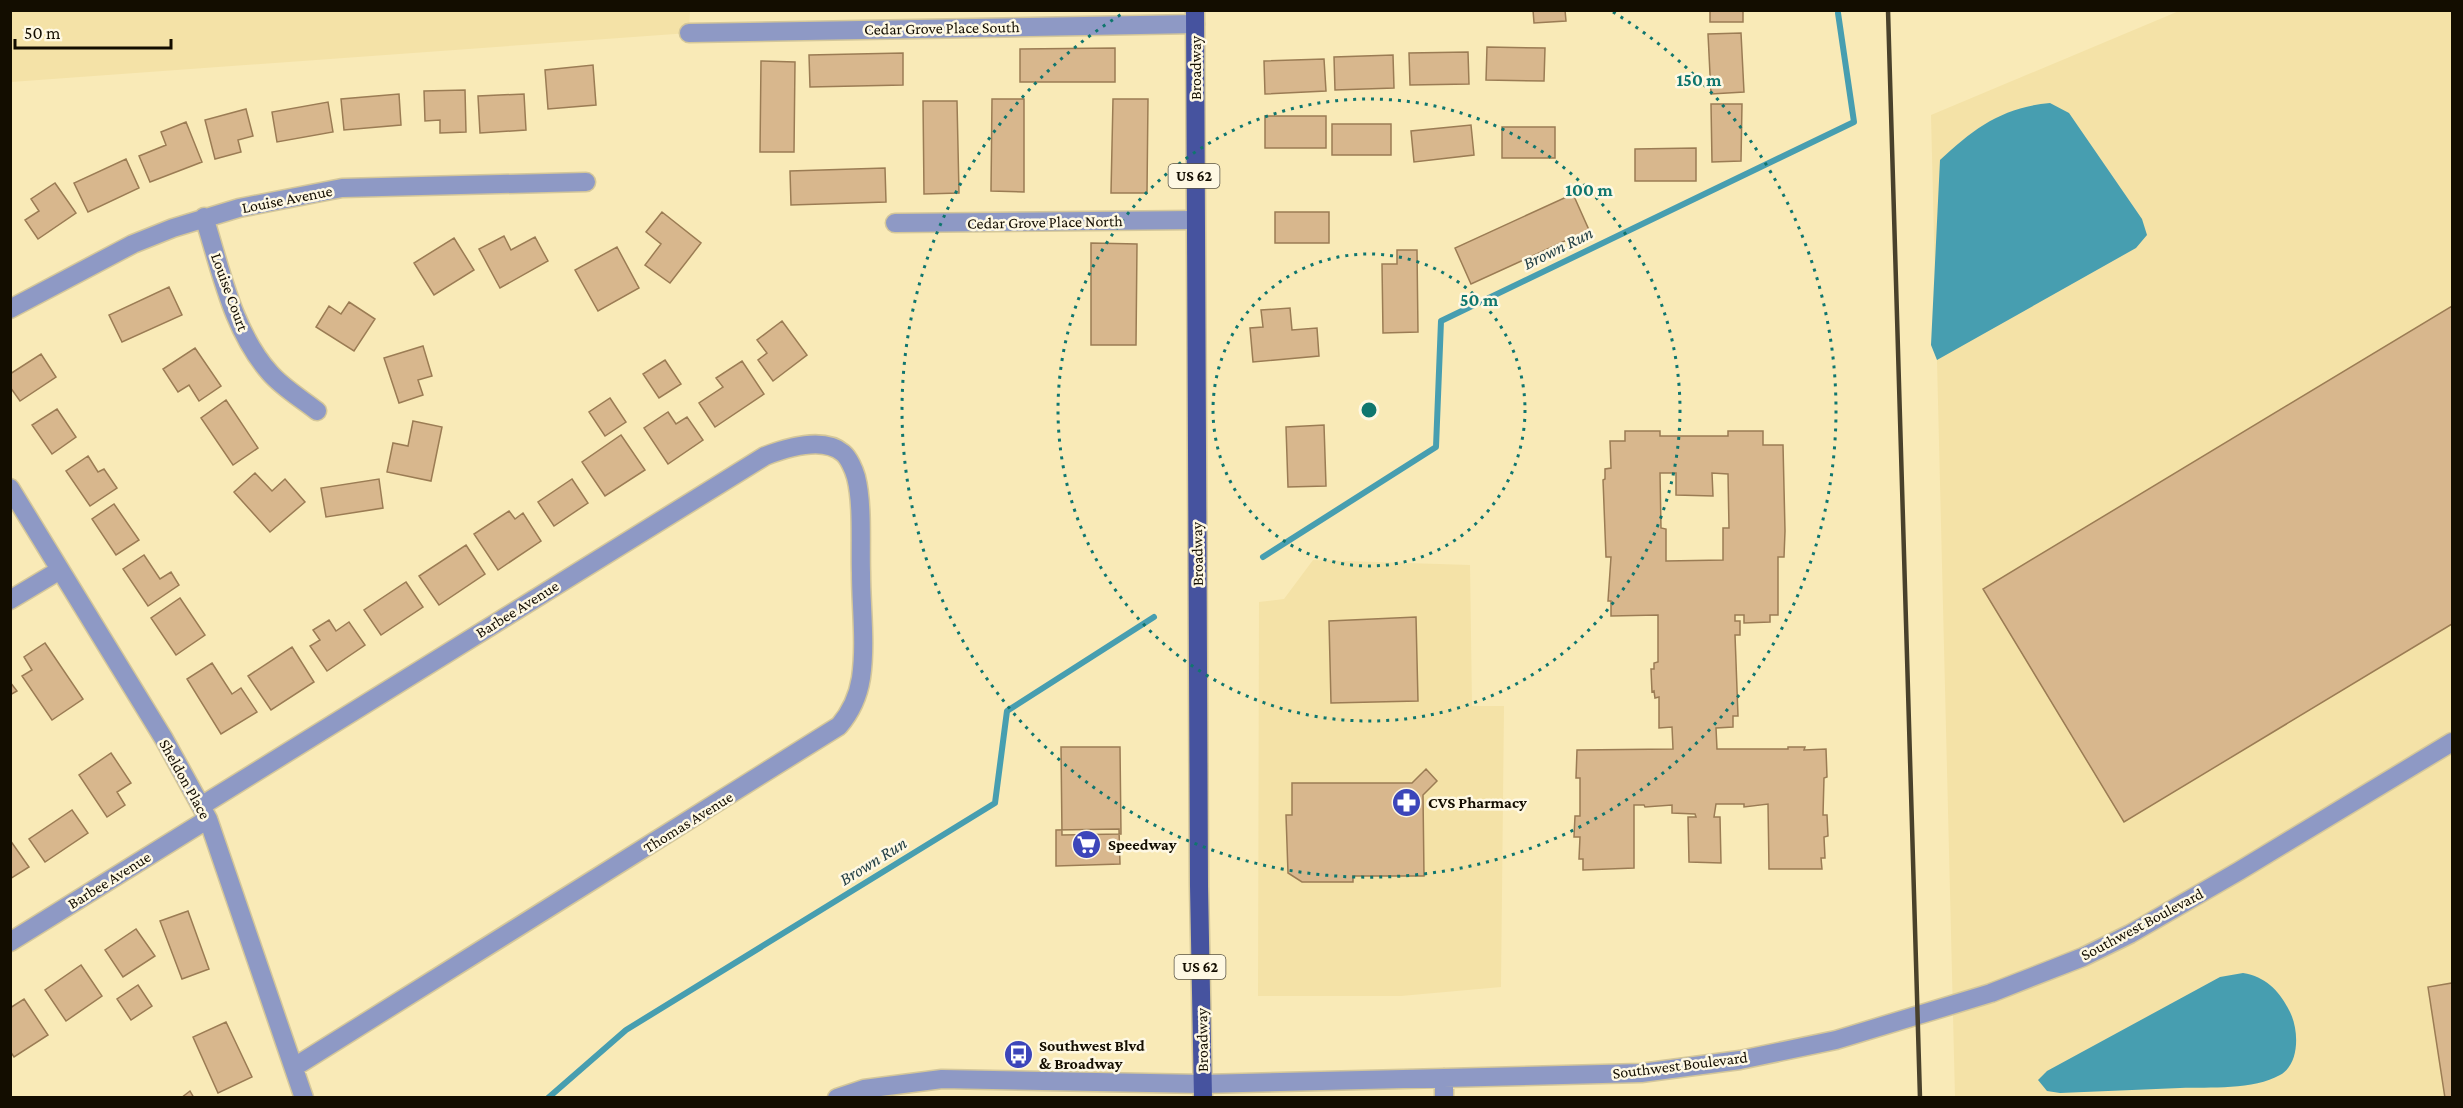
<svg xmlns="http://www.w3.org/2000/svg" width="2463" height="1108" viewBox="0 0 2463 1108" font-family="'Crimson Pro',serif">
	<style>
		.built { fill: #f4e2a7 }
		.water { fill: #479eb0 }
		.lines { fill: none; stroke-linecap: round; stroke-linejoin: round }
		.stream { stroke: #479eb0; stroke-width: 6 }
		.building { fill: #d8b78d; stroke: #9b7c54; stroke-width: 1.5; fill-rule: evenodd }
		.minor-casing { stroke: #d4c79a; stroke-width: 21 }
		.major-casing { stroke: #d4c79a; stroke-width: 21 }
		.minor { stroke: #8e99c5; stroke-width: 18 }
		.major { stroke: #46539f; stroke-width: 18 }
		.rail { stroke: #49412b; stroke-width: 4.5 }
		.ring { fill: none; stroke: #0f766e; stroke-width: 3; stroke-dasharray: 3 6 }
		.labels { text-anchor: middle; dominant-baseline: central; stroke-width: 5; stroke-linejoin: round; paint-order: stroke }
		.shield { fill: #fef8e3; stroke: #5a5444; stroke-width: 1.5 }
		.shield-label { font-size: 15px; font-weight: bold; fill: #130d00 }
		.street-label { font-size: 16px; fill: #130d00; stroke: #fef8e3 }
		.poi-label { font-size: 16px; font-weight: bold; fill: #130d00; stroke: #fef8e3; text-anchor: start }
		.water-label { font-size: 18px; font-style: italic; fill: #244046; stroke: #fef8e3 }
		.centre { fill: #0f766e; stroke: #fef8e3; stroke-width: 3 }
		.ring-label { font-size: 18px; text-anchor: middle; font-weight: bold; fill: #0f766e; stroke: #fef8e3; stroke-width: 5; stroke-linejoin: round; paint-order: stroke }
	</style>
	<rect width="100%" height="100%" fill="#f9eab7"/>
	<path class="built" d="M11 11H690L689 33 11 82Z
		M2179 11H2452V1097H1955L1931 115Z
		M1313 560 1470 565 1472 706H1504L1501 987 1401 996H1258L1259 602 1284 599Z"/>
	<path class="water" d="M2050 103 2069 113 2142 219 2147 235 2136 248 1937 360 1931 345 1940 160C1974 128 2003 107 2050 103Z
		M2243 973C2267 977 2280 992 2290 1012 2299 1030 2300 1064 2280 1075 2254 1090 2209 1087 2180 1088 2140 1090 2100 1091 2060 1093L2047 1091 2038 1080 2047 1071 2220 977Z"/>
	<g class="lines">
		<path class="stream" d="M1263 557 1436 447 1441 321 1854 122 1838 13
			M548 1098 626 1030 995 803 1007 711 1154 617"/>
	</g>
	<path class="building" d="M1533 10H1565L1566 21 1534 23Z
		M1710 10H1743V22H1710Z
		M1741 33 1744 92 1711 94 1708 34Z
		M1487 47 1545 48 1544 81 1486 80Z
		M1115 48V82H1020V49Z
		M1468 52 1469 84 1410 85 1409 53Z
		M903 53V85L810 87 809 55Z
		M1393 55 1394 88 1335 90 1334 57Z
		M1324 59 1326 91 1265 94 1264 61Z
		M761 61 795 62 794 152H760Z
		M593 65 596 105 548 109 545 70Z
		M465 90 466 132 440 133V120L425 121 424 91Z
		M399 94 401 125 344 130 341 99Z
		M524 94 526 130 480 133 478 96Z
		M992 99H1024V192L991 191Z
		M1113 99H1148L1147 193H1111Z
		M923 101H957L959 193 924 194Z
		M328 102 333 132 277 142 272 112Z
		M1711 104H1742L1741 161 1712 162Z
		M246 109 253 136 238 140 241 152 215 159 205 120Z
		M1265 116H1326V148H1265Z
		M186 122 202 162 150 182 139 156 166 145 161 132Z
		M1332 124H1391V155H1332Z
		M1471 125 1474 155 1414 162 1411 131Z
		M1502 127H1555V158H1502Z
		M1696 148V181H1635V149Z
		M126 159 139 188 88 212 74 183Z
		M885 168 886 202 791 205 790 171Z
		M55 183 76 213 38 239 25 220 39 211 31 199Z
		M1573 194 1589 230 1471 284 1455 248Z
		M662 212 701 243 670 283 645 265 661 244 646 232Z
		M1275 212H1329V243H1275Z
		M504 236 511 250 535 237 548 261 500 288 479 249Z
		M454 238 474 270 434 295 414 263Z
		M1091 243 1137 244 1136 345H1091Z
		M617 247 639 288 598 311 575 270Z
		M1397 250H1417L1418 332 1383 333 1382 264H1397Z
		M169 287 182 315 122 342 109 315Z
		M349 302 375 319 354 351 316 327 329 306 341 314Z
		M2452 306V624L2124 822 1983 589Z
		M1290 308 1292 330 1317 328 1319 356 1253 362 1250 328 1263 327 1261 310Z
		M782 321 807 355 773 381 758 360 767 353 757 340Z
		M423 346 432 376 418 380 423 395 399 403 384 358Z
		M195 348 221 386 199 401 189 385 178 392 163 369Z
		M41 354 56 377 20 401 10 387V374Z
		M665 360 681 384 659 398 643 374Z
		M742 361 764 394 715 427 699 403 723 387 716 378Z
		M610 398 626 422 605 436 589 412Z
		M226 400 258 448 233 465 201 418Z
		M57 409 76 437 52 454 32 425Z
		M668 412 676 424 687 417 703 440 668 464 644 428Z
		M413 421 442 427 431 481 387 472 393 443 408 446Z
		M1324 425 1326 486 1288 487 1286 427Z
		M1625 431H1660V436H1728V431H1763V445H1783L1785 531 1784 557H1778V615H1770V622L1744 623V615H1735V621H1740V635H1735L1738 716H1733V727L1716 728 1717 749H1788V747H1805L1804 750 1826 749 1827 777 1824 778 1823 815H1827L1828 836 1824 837 1825 858H1821L1822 869H1769L1768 804 1744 807V804H1716L1714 817H1720L1721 863 1689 862 1688 817H1696L1695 814 1672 813V805L1645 807 1644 805H1634V868L1583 870V859H1579L1580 837H1574L1575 816H1580V778H1576L1577 750 1673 749 1672 727 1659 728V697L1655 698 1654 691 1652 692 1651 669H1654V663L1658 662V615L1611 616V601H1608L1611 557H1606L1603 480 1605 479V469L1611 468 1610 441H1625ZM1660 473H1676V495L1713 496 1712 473 1728 474 1729 528H1723V560L1666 561V529L1661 528Z
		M621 435 645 470 605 496 582 462Z
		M88 456 98 472 104 469 117 488 90 506 66 471Z
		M255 473 272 491 285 479 305 502 270 532 234 492Z
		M379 479 383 508 326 517 321 488Z
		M572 479 588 503 554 526 538 502Z
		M114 504 139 540 116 555 92 519Z
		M509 511 515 519 523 513 541 541 498 570 474 534Z
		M466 545 485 574 439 605 419 576Z
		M144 555 160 579 171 572 179 585 148 606 123 569Z
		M406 582 423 607 381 635 364 610Z
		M180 598 205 635 176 655 151 618Z
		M1416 617 1418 701 1331 703 1329 621Z
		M329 620 336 631 349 622 365 645 327 671 310 646 320 640 313 630Z
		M45 643 83 699 52 720 22 676 32 670 24 657Z
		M292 647 314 682 271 710 248 676Z
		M212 663 232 694 241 688 257 712 221 734 187 679Z
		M10 682 17 691 10 695Z
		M1061 747H1120L1121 834 1062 835Z
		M111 753 131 783 117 792 125 805 107 817 79 775Z
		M1426 769 1437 781 1423 795 1424 876H1353V882H1302L1288 873 1286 815H1292V783H1412Z
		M72 810 88 833 45 862 29 839Z
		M1119 829 1120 864 1056 866V830Z
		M10 840 29 867 10 879Z
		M188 911 209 969 182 979 160 921Z
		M136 929 155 956 123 977 105 950Z
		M81 965 102 996 66 1021 45 990Z
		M2452 983V1098H2445L2428 987Z
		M138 985 152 1006 131 1020 117 999Z
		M24 999 48 1035 14 1057 10 1051V1008Z
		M226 1022 252 1077 218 1093 193 1037Z
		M190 1091 194 1098H181Z"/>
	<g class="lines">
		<defs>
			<path id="minor" d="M689 33 1195 24
				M204 217C221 270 232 330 270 373 283 388 302 399 317 411
				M895 223 1194 220
				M10 309 133 244 173 228 239 208 342 188 586 182
				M10 488 164 739 208 819 304 1098
				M10 600 60 570
				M201 806 765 456C786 448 823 436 843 453 849 458 854 470 856 477 863 504 860 545 861 573 861 607 866 644 861 678 858 697 851 712 839 726L296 1066
				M10 942 208 819
				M1444 1078V1098
				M837 1098 864 1089 942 1079 1203 1084 1641 1073 1740 1060 1836 1040 1991 993 2083 957 2130 934 2239 871 2452 742"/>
			<path id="major" d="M1195 10 1199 886 1203 1098"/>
		</defs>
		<use href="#minor" class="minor-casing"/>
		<use href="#major" class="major-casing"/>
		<use href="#minor" class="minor"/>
		<use href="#major" class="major"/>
		<path class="rail" d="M1888 10 1920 1098"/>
	</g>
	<g class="ring">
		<circle cx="1369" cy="410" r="156"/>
		<circle cx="1369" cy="410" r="311"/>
		<path d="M1613 12A467 467 0 1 1 1125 12"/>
	</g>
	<defs>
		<symbol id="pharmacy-disc" viewBox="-11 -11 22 22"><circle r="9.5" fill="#3c46ba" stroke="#fef8e3"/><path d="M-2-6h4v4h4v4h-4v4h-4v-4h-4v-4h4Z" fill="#fff"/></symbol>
		<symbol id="supermarket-disc" viewBox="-11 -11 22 22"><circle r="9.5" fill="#3c46ba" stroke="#fef8e3"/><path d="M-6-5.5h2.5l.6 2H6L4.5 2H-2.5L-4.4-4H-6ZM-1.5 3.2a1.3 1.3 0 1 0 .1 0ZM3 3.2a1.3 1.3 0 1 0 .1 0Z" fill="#fff"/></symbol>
		<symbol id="bus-disc" viewBox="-11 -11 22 22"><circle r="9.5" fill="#3c46ba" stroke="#fef8e3"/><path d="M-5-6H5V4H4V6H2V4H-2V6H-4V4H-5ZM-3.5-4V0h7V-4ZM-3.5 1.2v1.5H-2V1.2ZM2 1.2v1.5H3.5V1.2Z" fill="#fff"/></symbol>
	</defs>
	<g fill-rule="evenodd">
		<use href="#pharmacy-disc" x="1390" y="786" width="33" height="33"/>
		<use href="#supermarket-disc" x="1070" y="828" width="33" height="33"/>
		<use href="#bus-disc" x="1002" y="1038" width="33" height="33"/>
	</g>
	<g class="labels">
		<g class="shield">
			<rect x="1168.5" y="164" width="51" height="24" rx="4.5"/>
			<rect x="1174.5" y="955" width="51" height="24" rx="4.5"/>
		</g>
		<g class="shield-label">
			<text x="1194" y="176">US 62</text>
			<text x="1200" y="967">US 62</text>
		</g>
		<g class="street-label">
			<text transform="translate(942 28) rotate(-1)">Cedar Grove Place South</text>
			<text transform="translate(1195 68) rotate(-90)">Broadway</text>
			<text transform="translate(287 199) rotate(-11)">Louise Avenue</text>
			<text transform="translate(1045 222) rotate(-1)">Cedar Grove Place North</text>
			<text transform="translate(230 292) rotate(70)">Louise Court</text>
			<text transform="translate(1197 554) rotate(-91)">Broadway</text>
			<text transform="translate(517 609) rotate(-32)">Barbee Avenue</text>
			<text transform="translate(185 779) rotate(61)">Sheldon Place</text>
			<text transform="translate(688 822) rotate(-32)">Thomas Avenue</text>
			<text transform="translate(109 880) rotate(-32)">Barbee Avenue</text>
			<text transform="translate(2142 924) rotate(-28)">Southwest Boulevard</text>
			<text transform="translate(1202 1040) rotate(-91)">Broadway</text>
			<text transform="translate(1680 1065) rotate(-7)">Southwest Boulevard</text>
		</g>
		<g class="poi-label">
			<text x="1428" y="802">CVS Pharmacy</text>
			<text x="1108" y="844">Speedway</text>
			<text x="1039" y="1045">Southwest Blvd<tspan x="1039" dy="18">&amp; Broadway</tspan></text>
		</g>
		<g class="water-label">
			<text transform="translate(1558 248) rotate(-26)">Brown Run</text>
			<text transform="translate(873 861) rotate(-32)">Brown Run</text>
		</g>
	</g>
	<circle cx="1369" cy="410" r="9" class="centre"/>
	<g class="ring-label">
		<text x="1699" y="86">150 m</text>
		<text x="1589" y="196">100 m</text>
		<text x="1479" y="306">50 m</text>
	</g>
	<rect width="2463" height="1108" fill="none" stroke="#130d00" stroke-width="24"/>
	<path d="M15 39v9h156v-9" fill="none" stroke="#130d00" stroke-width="3"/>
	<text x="24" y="39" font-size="18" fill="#130d00" stroke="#fef8e3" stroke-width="4.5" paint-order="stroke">50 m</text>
</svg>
